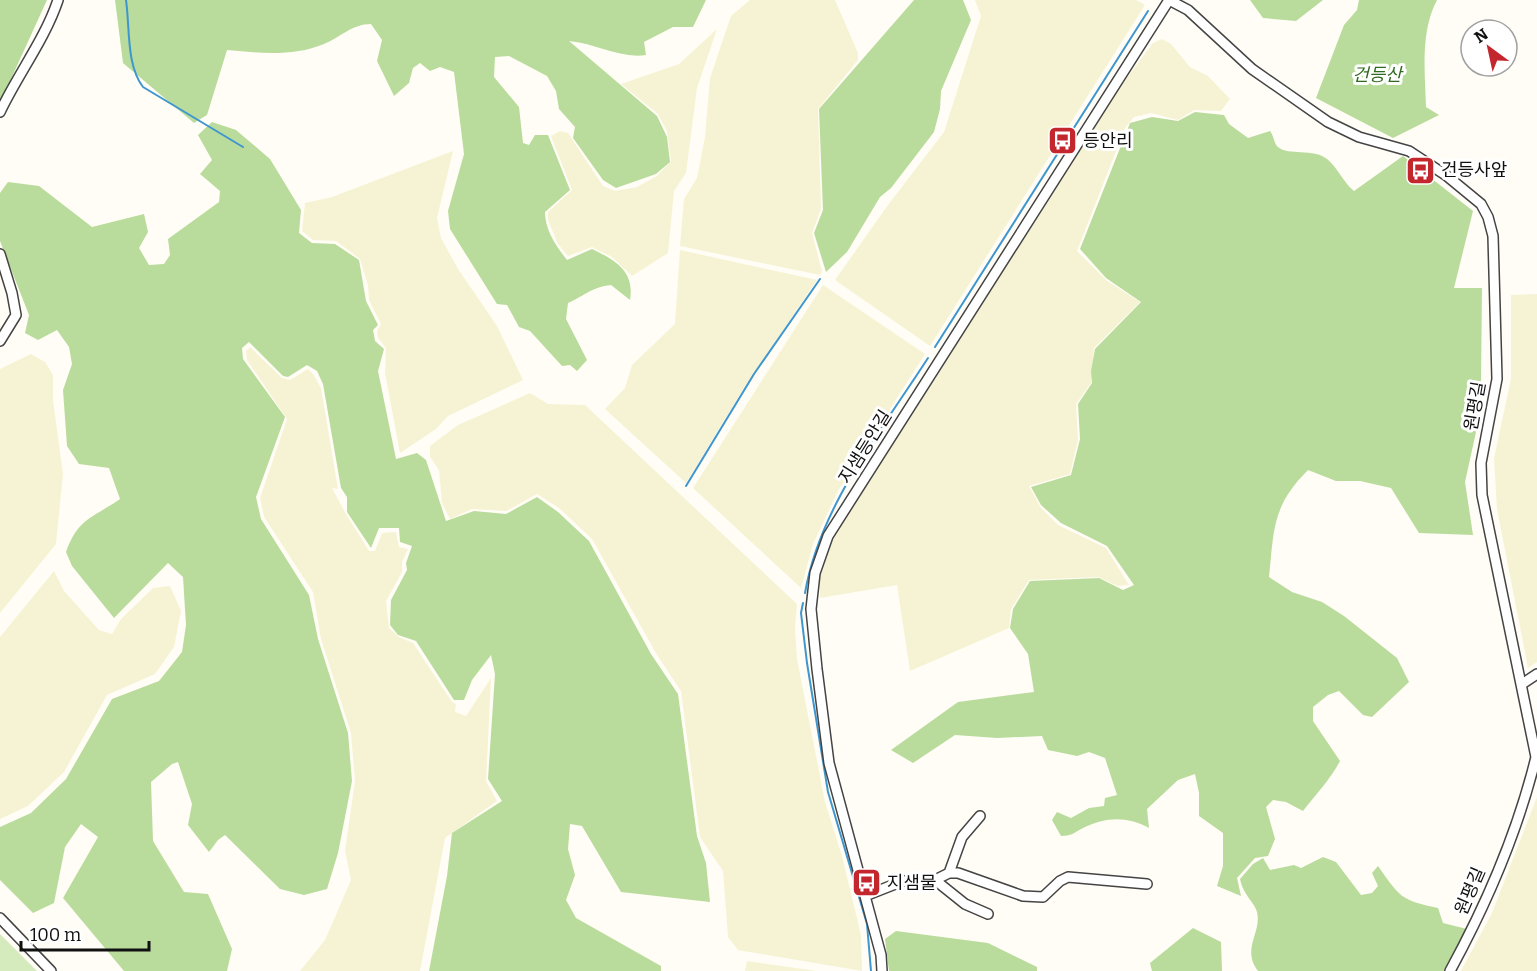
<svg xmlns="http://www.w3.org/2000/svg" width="1537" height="971" viewBox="0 0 1537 971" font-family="Bitter,'Noto Sans KR',serif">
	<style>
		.farmland { fill: #f6f3d4 }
		.green { fill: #d5ebbd }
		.forest { fill: #b9dc9c }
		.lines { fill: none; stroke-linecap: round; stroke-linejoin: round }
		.stream { stroke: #3f96cf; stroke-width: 2 }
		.minor-casing { stroke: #444; stroke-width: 12 }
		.minor { stroke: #fff; stroke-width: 9 }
		.labels { text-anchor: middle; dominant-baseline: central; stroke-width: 6; stroke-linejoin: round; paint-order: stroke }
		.park-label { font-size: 18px; font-style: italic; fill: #2f6b1f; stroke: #fff }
		.poi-label { font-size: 18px; fill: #111; stroke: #fff; text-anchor: start }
		.street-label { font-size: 18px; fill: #111; stroke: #fff }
	</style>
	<rect width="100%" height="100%" fill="#fffdf5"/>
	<path class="farmland" d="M750 0H835L858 53V60L818 109 821 209 812 233 822 271 820 275 680 246 684 199 697 178 705 137 710 78 731 16Z
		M975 0H1136L1145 5 930 346 835 280 888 205 944 132 981 16Z
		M717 29 697 88 686 173 674 191 668 253 632 276 612 257 592 247 568 256 558 244 548 220V212L572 190 551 136 560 131 568 133 603 186 615 191 637 187 657 176 671 161 667 131 658 114 621 84 679 64Z
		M1162 39 1171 44 1190 67 1208 76 1230 99 1221 111 1194 110 1178 120 1151 113 1134 117 1125 128 1077 251 1106 280 1140 302 1094 348 1091 383 1076 404 1078 440 1070 474 1029 486 1041 508 1058 525 1106 548 1129 585 1118 586 1098 577 1029 580 1011 609 1009 628 910 671 897 585 820 598V577L834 537 1123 83 1153 43Z
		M453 151 437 218 441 238 458 269 497 326 523 380 448 416 436 429 400 453 385 373 386 348 378 338 377 331 381 324 369 300 368 285 360 259 336 241 313 240 302 231 305 203 332 197Z
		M680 250 817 280 744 388 686 483 605 409 625 388 632 365 675 324Z
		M823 285 925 354 838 491 813 544 801 588 693 488Z
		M1537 294V662L1528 668 1497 509 1494 458 1511 379V295Z
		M250 347 282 378 290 380 308 369 313 374 321 388 338 489 332 488 346 514 369 551H375L382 533 396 532 399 547 408 549 402 562V572L386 601 389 628 399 637 413 643 452 702 456 704 455 712 466 716 491 678 486 781 497 801 445 838 420 971H300L325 940 351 880 345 851 355 781 351 733 321 639 313 592 264 517 260 498 287 419 247 360 246 351Z
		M31 354 45 362 53 375V400L63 474 56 544 0 613V369Z
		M530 393 548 404 585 405 797 604 795 627 797 659 825 802 842 856 861 935 862 971 738 950 728 937 723 871 700 837 681 691 657 655 592 539 559 508 537 494 506 511 472 509 450 519 442 503 439 470 430 457V446L458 425Z
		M54 571 64 591 99 630 112 634 121 619 153 588 170 586 181 611 174 647 155 674 107 695 64 772 28 806 0 819V637Z
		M1537 797V971H1461L1492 913Z
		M747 961 817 971H745Z"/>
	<path class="green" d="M0 934 37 971H0Z"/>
	<path class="forest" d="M0 0H47L0 103Z
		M115 0H706L693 27H673L644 42 646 55C620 59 595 43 569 41L657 116 667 137 670 162 656 174 616 188 603 180 573 138 575 127 559 109 556 91 547 76 509 56 495 57 494 77 519 107 523 143 529 145 535 135H548L570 190 545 212C545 230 556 246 567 260L592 249C615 260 635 271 630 300L611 285C592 287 586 295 568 303L566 319 587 360 577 371 570 365 562 366 530 331 519 327 507 305 497 304 450 229 448 211 464 154 454 72 440 67 430 71 420 63 413 68 409 83 394 96 377 61 382 40 371 24C352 24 341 37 324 44 293 57 259 53 227 50L207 115 194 123 123 63Z
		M914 0H963L971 20 941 91 940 109 934 132 891 188 880 197 847 252 826 272 814 233 823 210 819 109Z
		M1250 0H1323L1296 21 1263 18Z
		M1359 0H1437C1420 32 1425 72 1426 107L1439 115 1393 138 1316 98 1344 25 1357 10Z
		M1195 112 1224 115 1229 124 1248 138 1270 131C1274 136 1274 144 1278 147 1288 156 1314 148 1327 159 1338 168 1343 182 1354 191L1403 156 1473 211 1454 288H1482L1481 381 1476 432 1465 482 1473 535 1419 533 1391 488 1360 481H1336L1308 470C1272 506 1274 529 1269 577L1292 592 1322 602 1344 616 1397 658 1409 682 1372 717 1363 715 1339 691 1328 695 1313 707V721L1340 761C1330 780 1316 794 1303 811L1286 802 1273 800 1266 807 1275 839 1268 856 1255 858 1237 878 1241 896 1217 886 1223 866V833L1199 816V793L1195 774 1178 780 1147 809 1149 828C1126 816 1106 817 1083 828 1074 833 1071 836 1061 836L1052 820 1057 812 1071 818 1089 808 1104 806 1105 798 1117 795 1105 758 1089 752 1077 756 1048 750 1042 736 997 738 955 735 913 763 891 750 958 702 1034 692 1028 654 1010 628 1013 609 1030 581 1099 578 1123 590 1134 585 1107 546 1061 523 1041 505 1031 487 1071 475 1080 439 1078 404 1092 383 1091 371 1095 349 1141 302 1106 278 1080 249 1130 123 1152 117 1178 121Z
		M212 122 236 130 270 159 301 210 299 233 312 243 335 244 359 260 366 301 378 325 373 330 375 341 384 349 378 371 396 459 417 453 426 460 446 521 474 511 506 514 537 497 558 512 589 541 651 654 678 694 697 836 706 863 710 902 621 892 582 826 570 824 568 849 575 875 566 900 576 918 661 966V971H429L447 876 452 833 502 801 488 779 495 674 491 655 472 680 464 700H454L416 641 398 635 390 625 391 600 407 570 406 563 412 546 400 542 399 528H379L371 548 347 512V497L341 488 323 384 317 371 307 365 288 377 283 376 249 342 242 348 243 359 285 417 256 497 261 519 309 595 318 639 348 733 352 781 338 853 327 889 304 895 280 889 225 835 218 840 209 852 188 825 192 804 178 762 172 764 151 782 153 841 184 892 208 894 232 949 227 971H124L63 898 98 837 81 824 65 847 54 903 33 913 0 880V827L31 813 66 779 112 699 159 681 182 652 186 625 183 577 168 563 114 618 72 566 66 552C78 518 93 518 120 499L109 468 79 464 67 446 63 390 72 364 69 347 57 330 38 340 25 333 29 315 0 241V193L8 182 39 186 92 227 144 214 148 232 139 248 149 265 164 264 170 255 168 239 219 202 220 191 200 174 212 160 198 135Z
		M1323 857 1336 862 1361 895 1372 893 1378 886 1372 873 1378 866C1400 897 1400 900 1438 908L1443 923 1467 929 1444 971H1258C1241 949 1262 933 1257 912 1255 903 1243 895 1240 879L1253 864 1263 858 1270 870 1294 865 1301 868Z
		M1193 928 1221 942 1222 971H1152L1150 963Z
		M896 931 988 943 1037 967V971H889L885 939Z"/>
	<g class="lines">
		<path class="stream" d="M126 0C130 27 126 65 143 87L243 147
			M935 347 1148 11
			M686 486 754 374 820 279
			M805 593C820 506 881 431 928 358
			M803 603 801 613 807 663 828 792 867 924 871 971"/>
		<defs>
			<path id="minor" d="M1169 0 1188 10 1252 69 1328 122 1359 137 1409 151 1447 176 1481 204 1488 217 1493 236 1497 379 1481 463 1482 495 1536 757C1518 831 1486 905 1450 971
				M0 112C18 74 45 39 58 0
				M0 254 12 293 16 315 0 341
				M1522 684 1537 674
				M949 873 962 837 980 816
				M935 880 965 904 988 914
				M865 896 903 881 935 880 949 873H958L1023 896 1043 897 1060 881 1068 877 1147 884
				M0 918 51 971
				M882 971 881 955 829 763 817 669 811 609 815 573 828 536 1169 0"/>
		</defs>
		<use href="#minor" class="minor-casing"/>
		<use href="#minor" class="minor"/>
	</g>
	<defs>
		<symbol id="bus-square" viewBox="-11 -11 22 22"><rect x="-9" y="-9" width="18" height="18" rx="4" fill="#c4262e" stroke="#fff"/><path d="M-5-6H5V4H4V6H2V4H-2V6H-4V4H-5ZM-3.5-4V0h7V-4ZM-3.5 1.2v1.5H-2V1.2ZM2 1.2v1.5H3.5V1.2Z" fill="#fff"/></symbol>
	</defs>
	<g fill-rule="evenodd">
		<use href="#bus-square" x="1046" y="124" width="33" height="33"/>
		<use href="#bus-square" x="1404" y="154" width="33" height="33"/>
		<use href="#bus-square" x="850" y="866" width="33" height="33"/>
	</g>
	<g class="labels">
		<g class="park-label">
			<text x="1377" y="75">건등산</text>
		</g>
		<g class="poi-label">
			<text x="1083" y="141">등안리</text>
			<text x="1441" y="170">건등사앞</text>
			<text x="887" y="883">지샘물</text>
		</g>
		<g class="street-label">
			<text transform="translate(1475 406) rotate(-80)">원평길</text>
			<text transform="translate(865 447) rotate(-58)">지샘등안길</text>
			<text transform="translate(1470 891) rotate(-67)">원평길</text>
		</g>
	</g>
	<g transform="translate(1489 48) rotate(327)"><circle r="28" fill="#ffffff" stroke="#a0a0a0" stroke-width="1.5"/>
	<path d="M0-4.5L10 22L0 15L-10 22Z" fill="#c4262e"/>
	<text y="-9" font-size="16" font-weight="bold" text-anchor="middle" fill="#111111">N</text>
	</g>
	<path d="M21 941v9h128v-9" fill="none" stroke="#111111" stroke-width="3"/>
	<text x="30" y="941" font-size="18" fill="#111111" stroke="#ffffff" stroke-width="4.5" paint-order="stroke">100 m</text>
</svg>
